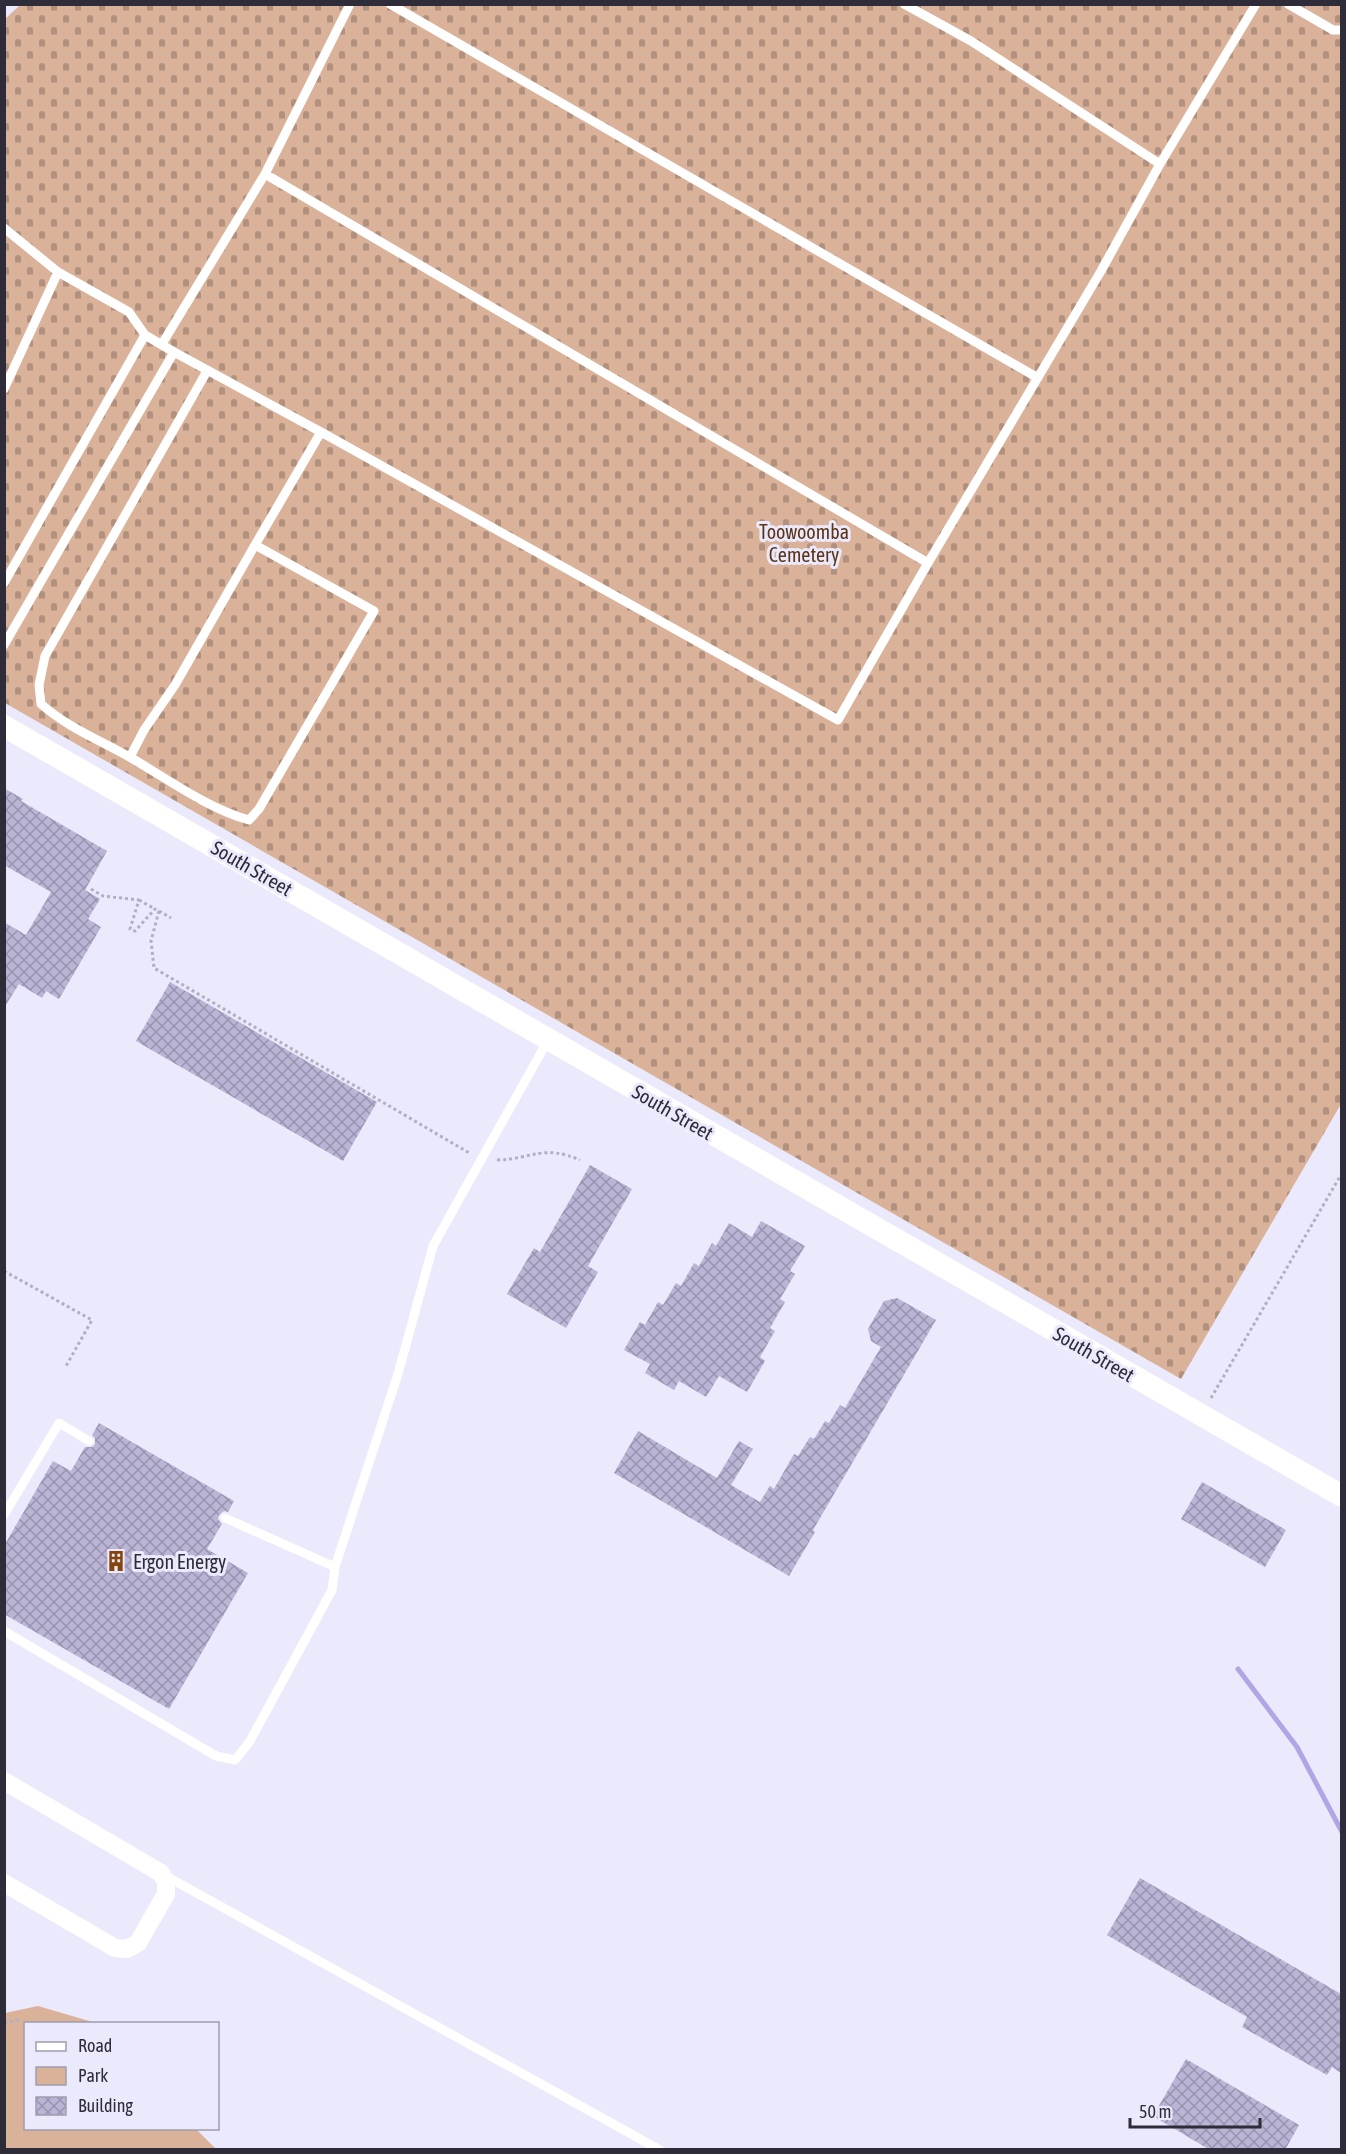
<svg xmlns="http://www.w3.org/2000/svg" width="1346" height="2154" viewBox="0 0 1346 2154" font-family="'Asap Condensed',sans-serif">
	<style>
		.cemetery { fill: url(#cemetery-stones) }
		.park { fill: #dab299 }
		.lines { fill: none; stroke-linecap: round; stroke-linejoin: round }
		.stream { stroke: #b0a5e5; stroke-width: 5 }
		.building { fill: url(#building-cross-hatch) }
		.path { stroke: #b1afc0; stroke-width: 3; stroke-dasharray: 3 3; stroke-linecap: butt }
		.service { stroke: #fff; stroke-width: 9 }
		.minor { stroke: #fff; stroke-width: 18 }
		.tertiary { stroke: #fff; stroke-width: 22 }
		.labels { text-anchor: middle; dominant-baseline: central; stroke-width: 6; stroke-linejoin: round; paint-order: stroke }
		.park-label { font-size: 20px; fill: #5d3416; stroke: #ebe9fc }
		.street-label { font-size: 20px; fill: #2e2c39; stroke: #ebe9fc }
		.poi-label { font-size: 20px; fill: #2e2c39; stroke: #ebe9fc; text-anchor: start }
	</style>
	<defs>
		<pattern id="cemetery-stones" width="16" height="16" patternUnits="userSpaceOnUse" patternTransform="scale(1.5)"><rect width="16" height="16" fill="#dab299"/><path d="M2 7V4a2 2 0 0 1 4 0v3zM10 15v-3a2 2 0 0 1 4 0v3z" fill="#b1917e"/></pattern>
		<pattern id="building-cross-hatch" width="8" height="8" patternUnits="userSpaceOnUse" patternTransform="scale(1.5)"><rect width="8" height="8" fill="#bab5d5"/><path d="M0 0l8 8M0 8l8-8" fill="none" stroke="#9893ae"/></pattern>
	</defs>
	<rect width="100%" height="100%" fill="#ebe9fc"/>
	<path class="cemetery" d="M20 5H1341V1104L1181 1379 5 703 4 20Z"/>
	<path class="park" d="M38 2006 96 2023 26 2024V2128L196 2129 216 2149H5V2013Z"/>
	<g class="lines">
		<path class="stream" d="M1238 1669 1297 1747 1342 1832"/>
	</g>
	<path class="building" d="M4 788 23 799 21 801 107 851 85 890 100 899 88 919 101 927 59 999 46 991 42 998 19 984 4 1008V922L26 935 51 892 4 865Z
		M170 982 377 1102 343 1161 136 1041Z
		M590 1165 632 1189 588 1266 598 1272 566 1328 507 1294 534 1248 540 1252Z
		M761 1221 805 1246 790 1271 795 1274 780 1299 785 1302 770 1328 775 1331 760 1357 765 1361 747 1392 719 1376 706 1397 679 1381 674 1390 645 1373 650 1364 624 1350 640 1322 645 1325 658 1302 663 1305 676 1283 681 1286 694 1263 699 1266 712 1243 716 1246 729 1223 752 1237Z
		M897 1298 936 1320 813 1530 815 1532 789 1576 614 1473 638 1431 717 1478 739 1441 753 1449 731 1485 760 1502 770 1486 774 1489 794 1454 798 1456 810 1437 814 1439 825 1421 829 1423 840 1405 845 1408 881 1347 871 1341 868 1329 884 1301Z
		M99 1423 234 1501 228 1512 224 1511 219 1515 218 1519 222 1524 207 1549 248 1573 169 1709 4 1614V1546L53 1461 71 1471 85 1447H92L95 1444V1438L92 1435Z
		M1202 1482 1286 1530 1265 1567 1181 1519Z
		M1140 1878 1341 1994V2073L1332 2067 1327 2075 1242 2027 1247 2017 1107 1935Z
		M1186 2059 1299 2125 1285 2150H1210L1153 2116Z"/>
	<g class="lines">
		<path class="path" d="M91 889 103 896 139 900 130 929 135 931 155 909 159 911 151 941 154 968 471 1154
			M139 900 155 909
			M159 911 171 918
			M497 1160C532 1159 543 1144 580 1160
			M4 1271 92 1320 66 1366
			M1211 1398 1342 1173
			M4 2023 19 2020"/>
		<path class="service" d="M390 4 1038 378
			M904 4 971 41 1160 164
			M1288 4 1333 30H1342
			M265 174 928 563
			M4 228 58 272 129 312 145 335 174 352 321 432 838 720 928 563 1101 271 1160 164 1256 4
			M162 344 265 174 350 4
			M4 389 58 272
			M255 545 321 432
			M4 583 145 335
			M4 645 174 352
			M130 757 144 730 175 685 255 545 374 611 259 809 249 820C209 809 169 780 133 759 102 741 68 728 41 704L39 685 45 656 207 371
			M4 1515 59 1423 89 1441
			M335 1567 398 1374 433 1246 548 1040
			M4 1631 216 1756 235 1760 250 1741 332 1590 335 1567 225 1518
			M166 1876 660 2150"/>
		<path class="minor" d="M4 1781 161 1873 166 1882V1894L138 1943 127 1949 115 1948 4 1883"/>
		<path class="tertiary" d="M4 726 1342 1496"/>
	</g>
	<defs>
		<symbol id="building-bare" viewBox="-9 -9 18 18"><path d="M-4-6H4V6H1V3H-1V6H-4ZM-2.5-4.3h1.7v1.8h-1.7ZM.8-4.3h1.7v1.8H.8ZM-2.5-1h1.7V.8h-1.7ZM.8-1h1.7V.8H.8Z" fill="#84440c" stroke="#ebe9fc" stroke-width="2.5" paint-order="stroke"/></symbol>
	</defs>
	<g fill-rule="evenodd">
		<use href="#building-bare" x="101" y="1546" width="30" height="30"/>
	</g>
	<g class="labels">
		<g class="park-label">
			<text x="804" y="531">Toowoomba<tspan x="804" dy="23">Cemetery</tspan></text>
		</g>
		<g class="street-label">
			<text transform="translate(252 868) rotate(30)">South Street</text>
			<text transform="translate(673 1112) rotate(30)">South Street</text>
			<text transform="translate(1094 1354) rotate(30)">South Street</text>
		</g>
		<g class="poi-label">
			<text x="133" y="1561">Ergon Energy</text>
		</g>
	</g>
	<rect width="1346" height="2154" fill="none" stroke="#2e2c39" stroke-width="12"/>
	<rect x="24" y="2022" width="195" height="108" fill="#ebe9fc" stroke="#9f9dae" stroke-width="1.5"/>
	<rect x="36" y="2042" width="30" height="9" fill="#ffffff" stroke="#9f9dae" stroke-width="1.5"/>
	<text x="78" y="2052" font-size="18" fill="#2e2c39">Road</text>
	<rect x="36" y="2067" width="30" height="18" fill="#dab299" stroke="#9f9dae" stroke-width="1.5"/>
	<text x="78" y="2082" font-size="18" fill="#2e2c39">Park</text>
	<rect x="36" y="2097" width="30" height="18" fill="url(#building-cross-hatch)" stroke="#9f9dae" stroke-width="1.5"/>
	<text x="78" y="2112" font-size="18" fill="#2e2c39">Building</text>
	<path d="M1130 2118v9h130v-9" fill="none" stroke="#2e2c39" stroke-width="3"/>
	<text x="1139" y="2118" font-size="18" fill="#2e2c39" stroke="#ebe9fc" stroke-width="4.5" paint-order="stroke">50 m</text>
</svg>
